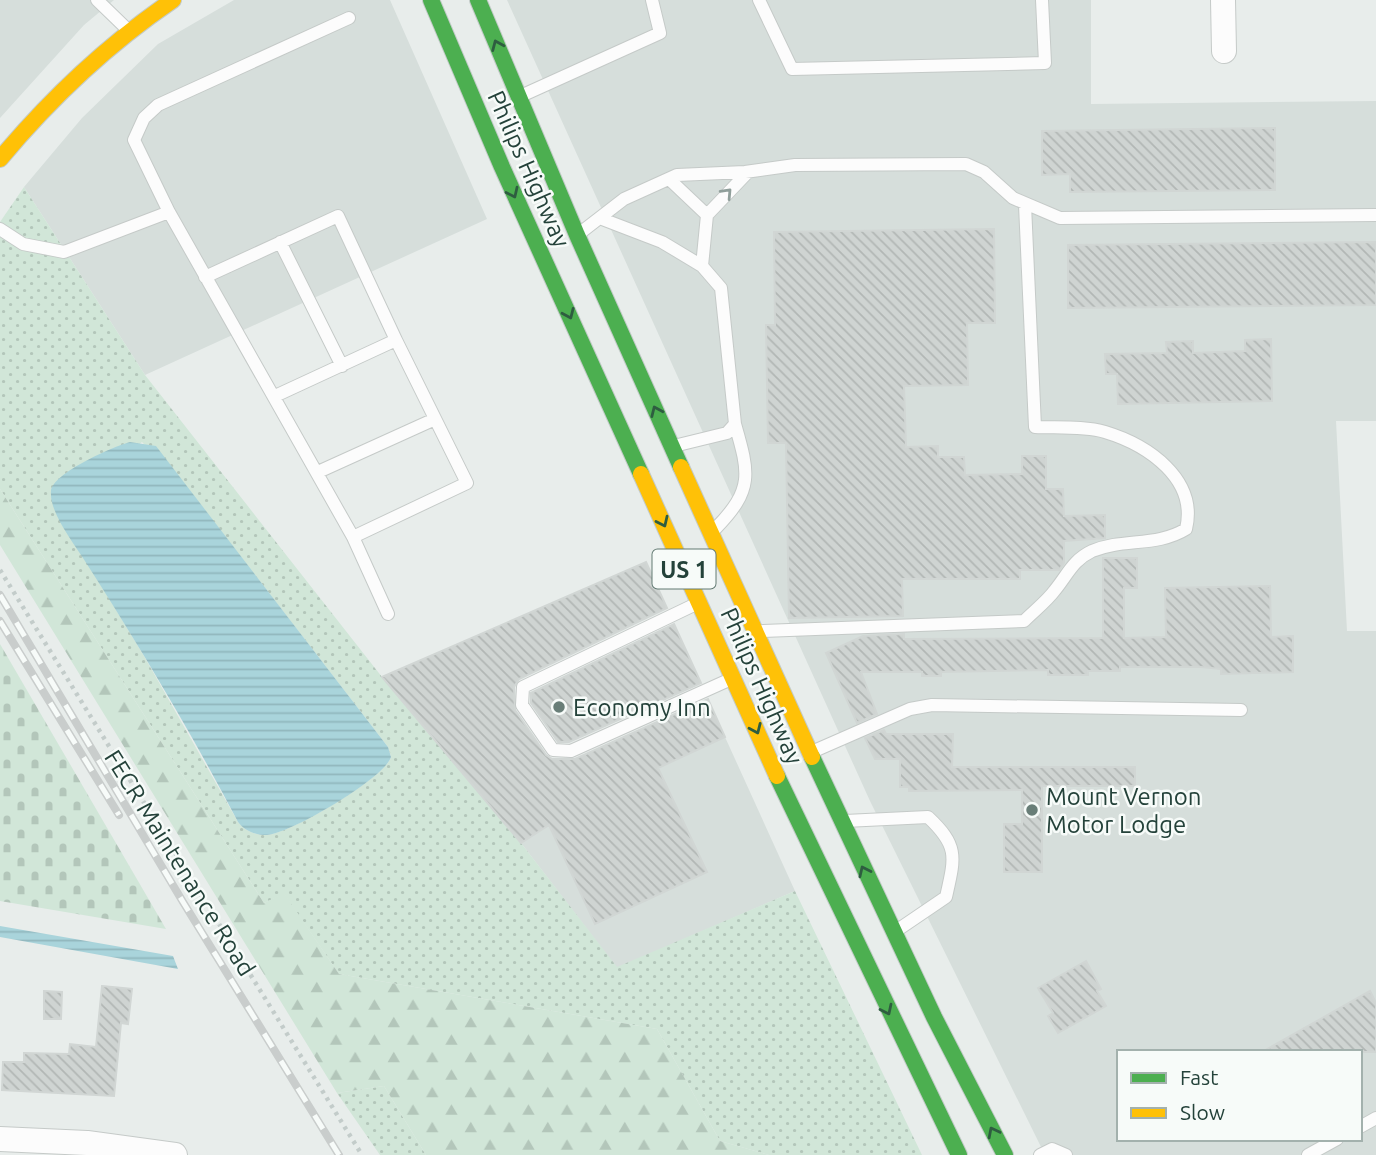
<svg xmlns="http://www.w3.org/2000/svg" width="1376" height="1155" viewBox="0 0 1376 1155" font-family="Ubuntu,sans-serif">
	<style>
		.built { fill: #d6dedb; fill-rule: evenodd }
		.grass { fill: url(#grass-dots); fill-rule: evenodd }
		.forest { fill: url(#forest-firs) }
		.cemetery { fill: url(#cemetery-stones) }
		.water { fill: url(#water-rules) }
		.building { fill: url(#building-back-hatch); stroke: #d1d6d4; stroke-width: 2 }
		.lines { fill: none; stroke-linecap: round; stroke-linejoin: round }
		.lane-casing { stroke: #c5cac8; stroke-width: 14 }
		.street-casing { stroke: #c5cac8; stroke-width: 26 }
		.fast-casing { stroke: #c3cbc8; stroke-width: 18 }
		.slow-casing { stroke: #c3cbc8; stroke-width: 18 }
		.path { stroke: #c3ccca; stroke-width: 4.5; stroke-dasharray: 3.5 5; stroke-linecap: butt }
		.lane { stroke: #fcfcfc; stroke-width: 12 }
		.street { stroke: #fcfcfc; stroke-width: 24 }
		.fast { stroke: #4caf50; stroke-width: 16 }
		.slow { stroke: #ffc107; stroke-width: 16 }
		.rail-casing { stroke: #c9cdcc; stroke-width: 8 }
		.rail { stroke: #f7fbf9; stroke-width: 5; stroke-dasharray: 16; stroke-linecap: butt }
		.oneway { stroke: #2e5d40 }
		.oneway2 { stroke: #909f9b }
		.poi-dot { fill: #697e78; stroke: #f7fbf9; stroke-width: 2.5 }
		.labels { text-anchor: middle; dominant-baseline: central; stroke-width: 5; stroke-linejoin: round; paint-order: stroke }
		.shield { fill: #f7fbf9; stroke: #637a73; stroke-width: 2 }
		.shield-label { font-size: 23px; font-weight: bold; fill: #24423a }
		.street-label { font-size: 24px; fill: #24423a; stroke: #f7fbf9 }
		.poi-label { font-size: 24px; fill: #24423a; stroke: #f7fbf9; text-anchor: start }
	</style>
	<defs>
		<pattern id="grass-dots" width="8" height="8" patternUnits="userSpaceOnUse" patternTransform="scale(1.75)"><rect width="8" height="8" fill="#d1e6d8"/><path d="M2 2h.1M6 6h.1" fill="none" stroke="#b3c6ba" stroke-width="1.8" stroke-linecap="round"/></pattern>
		<pattern id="forest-firs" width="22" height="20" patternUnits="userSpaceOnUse" patternTransform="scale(1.75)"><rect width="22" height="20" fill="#d1e6d8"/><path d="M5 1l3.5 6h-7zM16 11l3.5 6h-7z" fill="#b3c6ba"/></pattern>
		<pattern id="cemetery-stones" width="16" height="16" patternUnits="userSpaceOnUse" patternTransform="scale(1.75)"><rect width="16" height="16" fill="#d1e6d8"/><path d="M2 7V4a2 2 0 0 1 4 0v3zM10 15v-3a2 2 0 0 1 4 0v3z" fill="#b3c6ba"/></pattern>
		<pattern id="water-rules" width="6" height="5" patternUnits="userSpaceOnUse" patternTransform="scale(1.75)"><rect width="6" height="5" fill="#a9d4db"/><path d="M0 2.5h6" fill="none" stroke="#91b7bd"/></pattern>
		<pattern id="building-back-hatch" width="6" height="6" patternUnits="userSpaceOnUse" patternTransform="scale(1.75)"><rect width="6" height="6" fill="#cfd4d2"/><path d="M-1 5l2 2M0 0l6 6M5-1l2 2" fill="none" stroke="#b2b7b5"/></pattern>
	</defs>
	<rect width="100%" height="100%" fill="#e8edeb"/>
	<path class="built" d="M0 0H114L84 25 0 118Z
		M234 0H390L487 219 145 375 24 187 82 118 158 44Z
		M507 0H1091V104L1376 101V421H1336L1347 631H1376V1155H1045L870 801ZM1119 1052H1360V1139H1119Z
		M725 737 795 891 617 968 521 843 581 804Z"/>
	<path class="grass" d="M24 187 145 375 382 677 521 843 617 967 795 891 922 1155H769L720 1141 657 1029 339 974 284 894 264 903 0 489V222ZM142 442 200 504 388 747 391 757C386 777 289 834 267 835 255 835 245 831 238 822L144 656 58 514Z
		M384 1086 426 1155H380L337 1093Z"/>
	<path class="forest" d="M0 489 264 903 284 893 339 974 657 1029 720 1141 769 1155H426L384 1086 337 1093 0 545Z"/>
	<path class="cemetery" d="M0 644 166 929 0 901Z"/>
	<path class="water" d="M130 442 156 446 388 747 391 757C385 778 290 834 267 835 255 835 245 831 238 822 191 732 138 644 83 558 73 542 49 512 51 491 53 473 112 447 130 442Z
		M0 926 173 956 178 969 0 937Z"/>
	<path class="building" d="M1275 128V190L1070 192V174L1042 175V131Z
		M994 229 995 323H967L968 385 904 386 906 447 938 446V457H964L965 475 1022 474V456H1046V489H1063L1064 516 1105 515V538L1064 541V563L1059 570H1020V579H902L903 616 789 618 786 443H768L766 325H775L774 232Z
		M1376 242V305L1068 308V245Z
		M1271 339 1272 401 1118 404 1117 374H1106L1105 354 1167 353 1166 342 1193 341V353L1245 351V340Z
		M1103 558H1137V588H1124V638L1166 637 1165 588 1270 586 1271 637 1293 636V672L1221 674V669L1201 667H1120V671H1088V675H1048V670L941 672V676H922V672H861L877 714 857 723 826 653 863 636 904 634V639L1103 638Z
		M646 562 667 608 519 679 514 687 515 710 546 755 552 759H575L708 699 725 737 658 768 707 872 595 924 549 825 521 843 382 677Z
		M674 624 701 683 569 742H558L531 703V693Z
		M884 730 886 734H953L952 767H1135V786H1042V872H1004V824H1022V790L909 791V787H900V759H875L865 738Z
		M1086 961 1101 989 1097 991 1106 1006 1058 1033 1048 1016 1053 1013 1038 988Z
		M102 986 132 989 128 1024 121 1023 114 1096 2 1090 3 1062H24V1053L69 1054 70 1044 96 1047Z
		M44 991 62 992 61 1019H44Z
		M1370 991 1376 1003V1052H1262Z"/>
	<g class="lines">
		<defs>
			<path id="lane" d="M97 0 127 29
				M759 0 792 69 1045 63 1042 0
				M523 95 660 33 652 0
				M669 179 707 215
				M169 212 134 140 144 118 158 105 349 18
				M602 219 662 242 702 266 721 288 735 424 727 433 678 445
				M0 229 23 244 64 252 169 212 353 537 467 483 396 340 275 396
				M580 233 624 199 677 175 745 172 795 165 966 164 984 172 1013 198 1060 218 1376 215
				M280 242 342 366
				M702 266 707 215 748 172
				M205 277 338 216 396 340
				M318 472 435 419
				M716 528C754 489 749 473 735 424
				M353 537 388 614
				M696 604 523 687 522 705 553 750 571 751 731 679
				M763 631 1024 621C1034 611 1047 601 1055 590 1068 574 1073 560 1092 551 1123 538 1157 547 1186 529 1198 479 1148 445 1105 432 1084 426 1057 428 1035 427L1025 205
				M814 751 910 709 932 705 1241 710
				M845 821 928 817C959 846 955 857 946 897L896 931
				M1360 1127 1376 1118
				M1040 1155 1052 1149 1066 1155
				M1308 1155 1337 1139"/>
			<path id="street" d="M1223 0 1224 51
				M0 1139 87 1143 175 1155"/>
			<path id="fast" d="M431 0 502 167 641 474
				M478 0 577 235 681 467
				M812 757 934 1017 1005 1155
				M777 776 959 1155"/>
			<path id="slow" d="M0 159C51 98 107 45 173 0
				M681 467 812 757
				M641 474 777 776"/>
		</defs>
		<use href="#lane" class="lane-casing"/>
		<use href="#street" class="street-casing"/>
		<use href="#fast" class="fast-casing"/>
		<use href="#slow" class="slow-casing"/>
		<path class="path" d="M0 570 362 1155"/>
		<use href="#lane" class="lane"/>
		<use href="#street" class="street"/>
		<use href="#fast" class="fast"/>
		<use href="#slow" class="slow"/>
		<defs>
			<path id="rail" d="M0 595 183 902 339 1155
				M0 621 119 815"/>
		</defs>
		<use href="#rail" class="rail-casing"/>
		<use href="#rail" class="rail"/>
	</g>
	<defs><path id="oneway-chevron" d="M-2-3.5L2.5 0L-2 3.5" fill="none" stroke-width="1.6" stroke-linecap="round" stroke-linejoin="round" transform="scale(1.75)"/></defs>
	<g class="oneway">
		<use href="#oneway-chevron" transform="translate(497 45) rotate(-113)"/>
		<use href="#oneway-chevron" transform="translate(513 193) rotate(65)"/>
		<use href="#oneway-chevron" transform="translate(569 314) rotate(66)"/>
		<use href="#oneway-chevron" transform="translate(656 411) rotate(-114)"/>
		<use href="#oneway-chevron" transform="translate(663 522) rotate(65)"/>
		<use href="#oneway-chevron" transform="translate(756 729) rotate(66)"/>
		<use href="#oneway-chevron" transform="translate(864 871) rotate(-115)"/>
		<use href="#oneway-chevron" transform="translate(887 1010) rotate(64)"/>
		<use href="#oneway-chevron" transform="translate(993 1132) rotate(-117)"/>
	</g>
	<use class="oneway2" href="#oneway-chevron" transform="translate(727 193) rotate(-47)"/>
	<g class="poi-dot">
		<circle cx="559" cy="707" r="7"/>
		<circle cx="1032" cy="810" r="7"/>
	</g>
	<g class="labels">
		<rect class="shield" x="652.5" y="549.5" width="63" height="39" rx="5"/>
		<g class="shield-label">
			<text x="684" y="569">US 1</text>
		</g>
		<g class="street-label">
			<text transform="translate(529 169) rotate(66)">Philips Highway</text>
			<text transform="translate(762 686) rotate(66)">Philips Highway</text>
			<text transform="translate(180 863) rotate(58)">FECR Maintenance Road</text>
		</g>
		<g class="poi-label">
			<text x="573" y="707">Economy Inn</text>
			<text x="1046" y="796">Mount Vernon<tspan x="1046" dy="28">Motor Lodge</tspan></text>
		</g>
	</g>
	<rect x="1117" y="1050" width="245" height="91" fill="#f7fbf9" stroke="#a3b1ad" stroke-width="2"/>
	<rect x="1131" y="1073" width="35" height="10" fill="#4caf50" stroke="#a3b1ad" stroke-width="2"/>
	<text x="1180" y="1085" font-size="21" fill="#24423a">Fast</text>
	<rect x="1131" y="1108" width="35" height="10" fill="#ffc107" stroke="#a3b1ad" stroke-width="2"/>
	<text x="1180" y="1120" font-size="21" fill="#24423a">Slow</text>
</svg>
